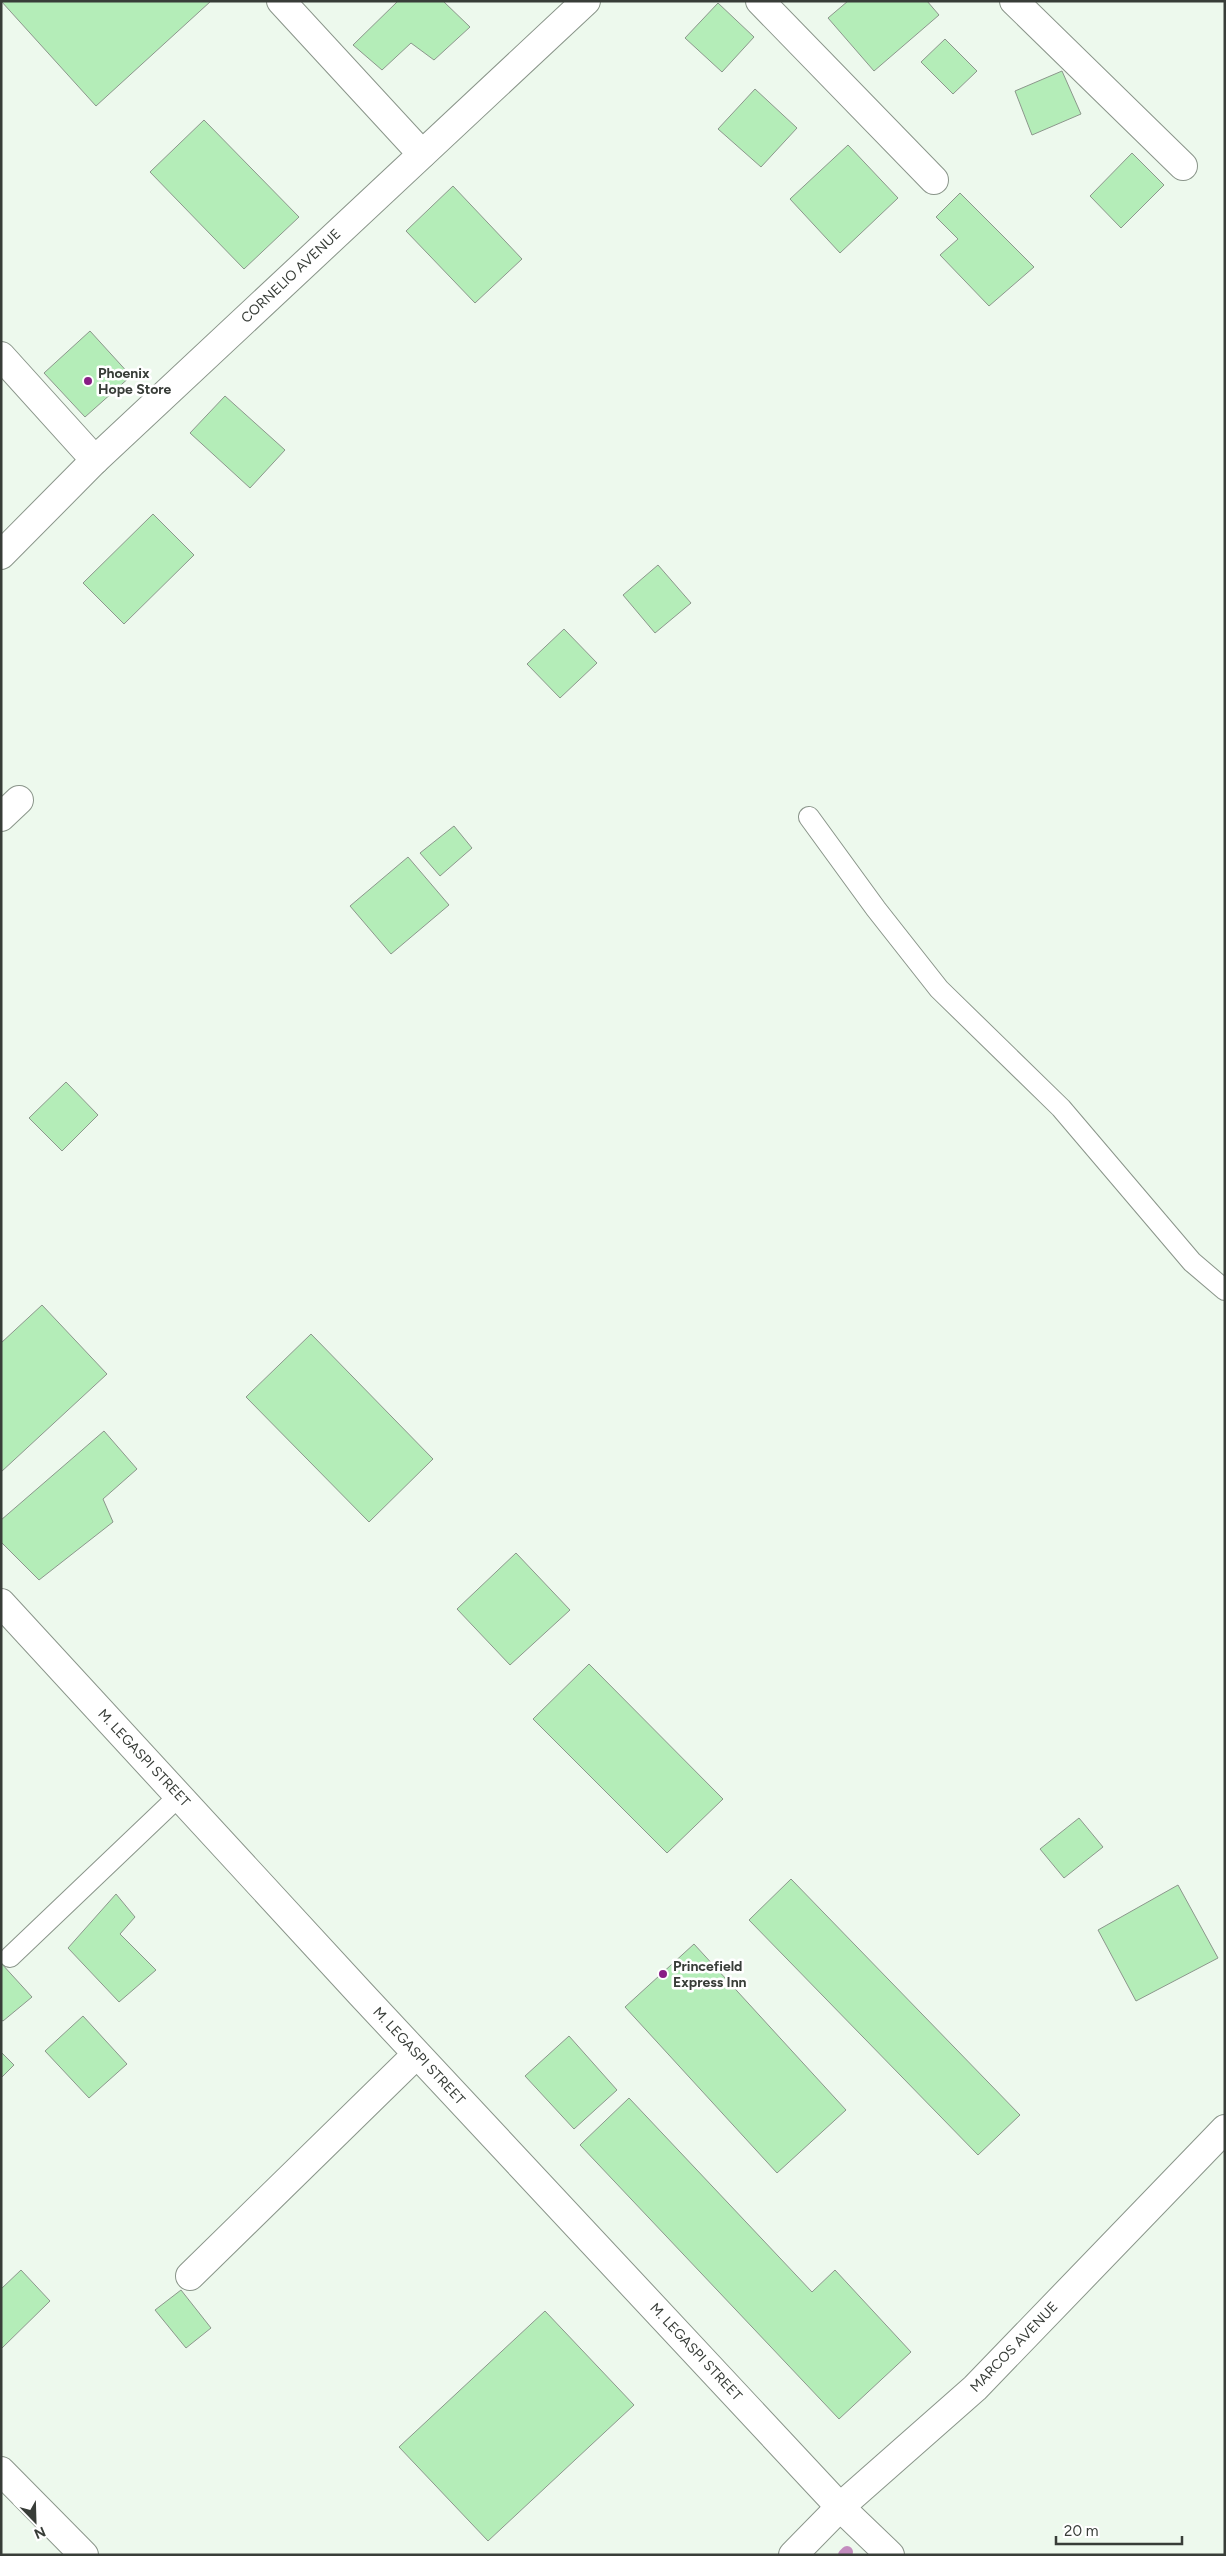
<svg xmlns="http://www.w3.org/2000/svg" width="1226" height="2556" viewBox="0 0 1226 2556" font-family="Figtree,sans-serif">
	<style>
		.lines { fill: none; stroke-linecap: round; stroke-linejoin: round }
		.stream { stroke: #c38dbf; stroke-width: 12 }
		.building { fill: #b4edb8; stroke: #8c978c }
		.service-casing { stroke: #8a958a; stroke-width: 22 }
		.minor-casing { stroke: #8a958a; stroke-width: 30 }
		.tertiary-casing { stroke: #8a958a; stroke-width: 30 }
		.service { stroke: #fff; stroke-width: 20 }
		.minor { stroke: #fff; stroke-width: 28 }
		.tertiary { stroke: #fff; stroke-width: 28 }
		.poi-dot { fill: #881e85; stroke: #fff; stroke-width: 2 }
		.labels { text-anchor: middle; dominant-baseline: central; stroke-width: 5; stroke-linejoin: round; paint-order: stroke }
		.street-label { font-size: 14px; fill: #383d38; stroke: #fff }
		.poi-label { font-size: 14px; font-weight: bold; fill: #383d38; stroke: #fff; text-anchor: start }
	</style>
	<rect width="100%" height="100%" fill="#edf9ed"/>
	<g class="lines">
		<path class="stream" d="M844 2555 847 2552"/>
	</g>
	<path class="building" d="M1 1H211L96 106Z
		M398 1H443L470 27 434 60 411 43 382 70 353 45Z
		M848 1H927L939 15 874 71 828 18Z
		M718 3 754 37 722 72 685 38Z
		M945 39 977 71 953 94 921 62Z
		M1062 71 1081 114 1032 135 1015 91Z
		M755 89 797 128 761 167 718 129Z
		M204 120 299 217 244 269 150 172Z
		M848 145 898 198 840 253 790 199Z
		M1132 153 1164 185 1121 228 1090 196Z
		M453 186 522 259 475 303 406 231Z
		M960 193 1034 267 989 306 940 255 958 239 936 217Z
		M90 331 131 376 85 417 44 373Z
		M225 396 285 450 250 488 190 433Z
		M153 514 194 555 124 624 83 583Z
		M658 565 691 603 655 633 623 595Z
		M564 629 597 663 560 698 527 664Z
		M454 826 472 848 440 876 420 853Z
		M408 857 449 905 391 954 350 906Z
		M66 1082 98 1115 62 1151 29 1118Z
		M42 1305 107 1374 1 1472V1343Z
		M311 1334 433 1459 369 1522 246 1397Z
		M104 1431 137 1469 103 1499 113 1522 39 1580 1 1542V1520Z
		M516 1553 570 1610 510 1665 457 1609Z
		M589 1664 723 1799 667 1853 533 1719Z
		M1079 1818 1103 1847 1064 1878 1040 1849Z
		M791 1879 1020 2115 978 2155 749 1920Z
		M1178 1885 1218 1958 1136 2001 1098 1930Z
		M116 1894 135 1917 120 1934 156 1970 119 2002 68 1948Z
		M694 1944 846 2110 777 2173 625 2007Z
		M1 1963 32 1997 3 2021 1 2020Z
		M83 2016 127 2064 89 2098 45 2051Z
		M569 2036 617 2090 574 2129 525 2076Z
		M1 2052 14 2065 1 2078Z
		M629 2098 812 2292 835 2270 911 2352 839 2419 580 2145Z
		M21 2270 50 2301 1 2349V2289Z
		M181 2290 211 2328 186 2348 155 2310Z
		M545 2311 634 2405 488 2541 399 2447Z"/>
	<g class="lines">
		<defs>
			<path id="service" d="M809 817 876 909 939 989 1061 1108 1192 1262 1225 1290
				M10 1957 179 1796"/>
			<path id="minor" d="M281 1 422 154
				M760 1 934 180
				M1014 1 1183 166
				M1 356 95 460
				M1 817 19 800
				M1 1603 361 1994 840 2507 890 2555
				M190 2276 417 2054
				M1 2471 84 2555"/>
			<path id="tertiary" d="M1 555 95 460 586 1
				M793 2555 840 2507 975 2388 1225 2129"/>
		</defs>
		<use href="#service" class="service-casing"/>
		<use href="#minor" class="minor-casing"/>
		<use href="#tertiary" class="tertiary-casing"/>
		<use href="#service" class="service"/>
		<use href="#minor" class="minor"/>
		<use href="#tertiary" class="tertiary"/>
	</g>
	<g class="poi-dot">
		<circle cx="88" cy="381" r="5"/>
		<circle cx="663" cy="1974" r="5"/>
	</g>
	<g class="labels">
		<g class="street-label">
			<text transform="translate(291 276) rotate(-43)">CORNELIO AVENUE</text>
			<text transform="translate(144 1758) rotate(47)">M. LEGASPI STREET</text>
			<text transform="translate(419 2056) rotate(47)">M. LEGASPI STREET</text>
			<text transform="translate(1014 2347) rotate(-46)">MARCOS AVENUE</text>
			<text transform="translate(696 2352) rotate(47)">M. LEGASPI STREET</text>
		</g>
		<g class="poi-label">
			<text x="98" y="373">Phoenix<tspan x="98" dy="16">Hope Store</tspan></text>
			<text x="673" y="1966">Princefield<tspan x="673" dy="16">Express Inn</tspan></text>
		</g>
	</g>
	<rect width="1226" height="2556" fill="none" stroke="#383d38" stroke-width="5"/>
	<g transform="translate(35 2521) rotate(157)" stroke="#ffffff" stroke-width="4" paint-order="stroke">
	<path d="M0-4L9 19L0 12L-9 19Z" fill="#383d38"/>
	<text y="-8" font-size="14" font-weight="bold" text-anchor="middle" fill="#383d38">N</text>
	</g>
	<path d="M1056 2536v8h126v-8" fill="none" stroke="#383d38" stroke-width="2.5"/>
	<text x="1064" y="2536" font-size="15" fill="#383d38" stroke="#ffffff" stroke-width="4" paint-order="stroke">20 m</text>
</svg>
